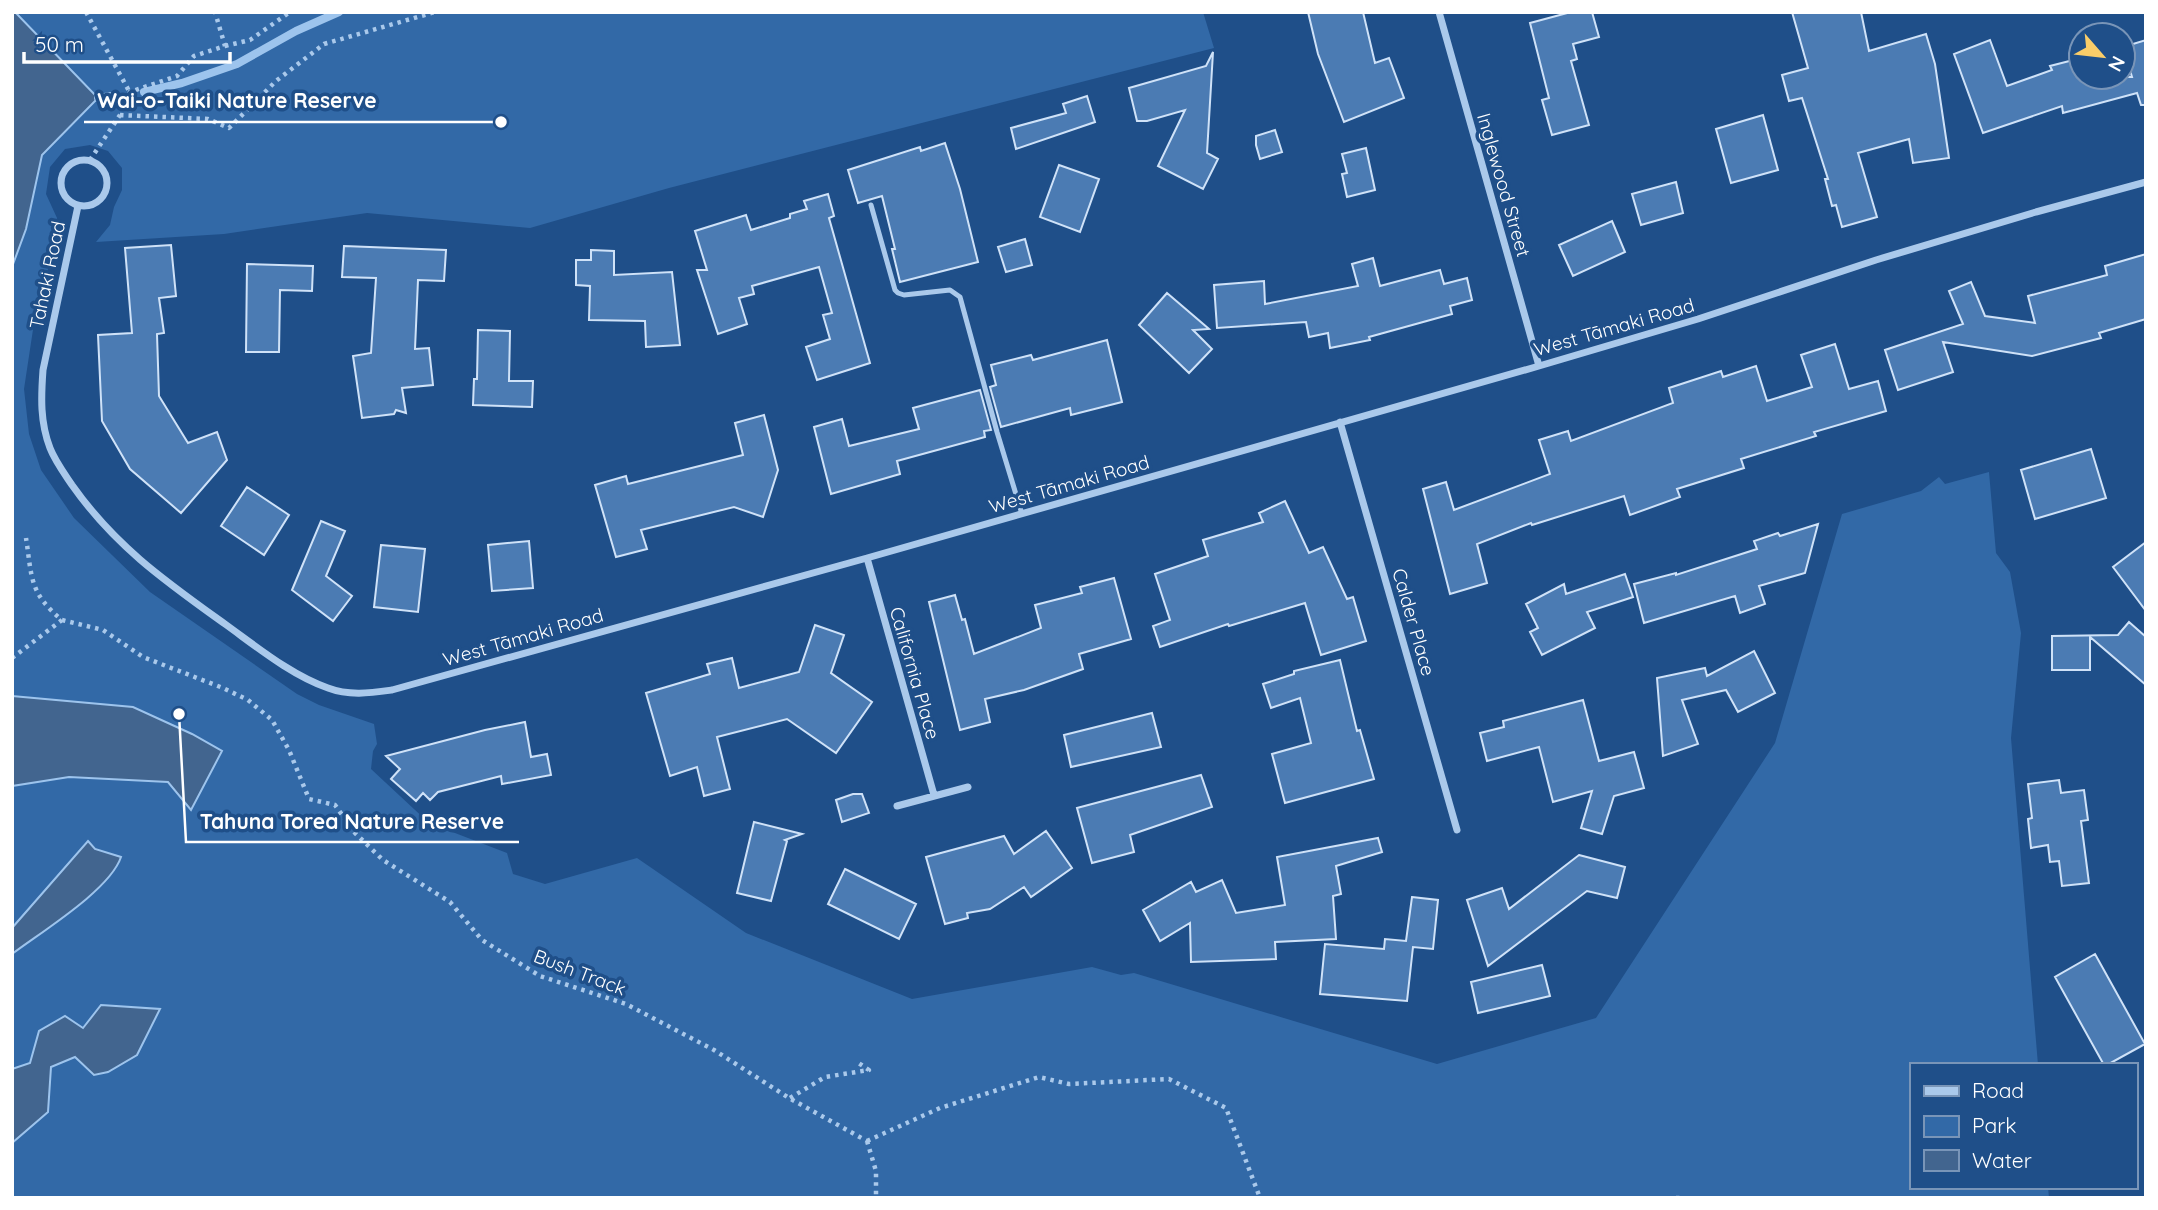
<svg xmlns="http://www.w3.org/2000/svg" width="2158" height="1210" viewBox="0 0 2158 1210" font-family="Quicksand,sans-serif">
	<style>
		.green { fill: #3269a7 }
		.water { fill: #42658f; stroke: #9dc4ed; stroke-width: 2 }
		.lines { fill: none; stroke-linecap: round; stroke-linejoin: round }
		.stream { stroke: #9dc4ed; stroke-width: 8 }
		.building { fill: #4b7bb3; stroke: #cfe2f8; stroke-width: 2 }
		.path { stroke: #aac9eb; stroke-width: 4.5; stroke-dasharray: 3.5 5; stroke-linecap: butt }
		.service { stroke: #aac9eb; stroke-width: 5 }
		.minor { stroke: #aac9eb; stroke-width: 7 }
		.labels { text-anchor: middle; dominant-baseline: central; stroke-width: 7; stroke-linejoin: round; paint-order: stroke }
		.street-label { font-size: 19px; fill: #fff; stroke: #1f4f89 }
		.leader { fill: none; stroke: #fff; stroke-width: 2.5 }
		.callout-dot { fill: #fff; stroke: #1f4f89; stroke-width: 2.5 }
		.callout-label { font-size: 21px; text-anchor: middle; font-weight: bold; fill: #fff; stroke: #1f4f89; stroke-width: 7; stroke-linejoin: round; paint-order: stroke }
	</style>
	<rect width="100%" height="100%" fill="#1f4f89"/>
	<path class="green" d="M12 12H1203L1214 48 669 188 530 228 367 213 224 234 96 242 110 225 114 207 122 190V168L108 151 90 145 65 149 50 167 46 194 57 218 56 238 34 323 24 389 29 434 41 470 74 518 150 592 297 694 319 705 374 724 377 744 373 751 371 769 429 823 507 853 513 874 545 884 637 858 746 933 912 999 1092 967 1121 975 1134 973 1437 1064 1596 1018 1775 743 1842 514 1921 491 1939 477 1945 484 1989 472 1996 553 2010 572 2021 633 2011 738 2038 1065H1911V1187H2048L2049 1198H12Z"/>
	<path class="water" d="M12 12H15L98 98 42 155 26 229 12 267Z
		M12 696 133 707 192 734 222 751 191 810 168 782 69 777 12 786Z
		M88 841 95 849 121 857C110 890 41 932 12 954V928Z
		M101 1005 160 1009 137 1055 108 1072 94 1075 75 1057 51 1067 48 1112 12 1143V1069L30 1063 39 1031 65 1016 83 1028Z"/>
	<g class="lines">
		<path class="stream" d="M144 92 182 83 237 64 296 31 339 12
			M98 98 111 96"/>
	</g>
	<path class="building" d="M1308 12H1363L1375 63 1389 58 1404 98 1344 122 1318 54Z
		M1571 12H1592L1599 37 1573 44 1577 59 1571 61 1589 125 1552 135 1542 100 1549 98 1530 23Z
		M1792 12H1861L1869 51 1926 34 1935 64 1949 158 1913 163 1909 139 1858 153 1877 217 1842 227 1836 205 1832 206 1825 179H1828L1802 98 1789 101 1782 75 1808 68Z
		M1990 40 2007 86 2052 70 2050 66 2081 58V77H2132L2123 47 2146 40V105H2141L2137 93 2063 113 2062 106 1983 133 1954 54Z
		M1213 52 1207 153 1218 159 1203 189 1158 166 1185 110 1147 121H1137L1129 88 1206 66Z
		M1087 96 1095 122 1016 149 1011 128 1066 113 1063 104Z
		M1763 115 1778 170 1731 183 1716 129Z
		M1275 130 1282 152 1260 159 1256 145V136Z
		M945 143 960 189 978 262 900 282 892 249H895L882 196 858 203 848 170 920 147 921 151Z
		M1366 148 1375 190 1347 197 1342 174 1347 173 1342 154Z
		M1059 165 1099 179 1080 232 1040 217Z
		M1676 182 1683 213 1641 225 1632 194Z
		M828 194 834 216 829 218 870 363 817 380 806 347 830 339 823 315 832 313 819 267 752 286 754 294 739 298 747 324 718 334 697 270H707L695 231 746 215 751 230 790 218V214L807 209 804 201Z
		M1612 221 1625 252 1573 276 1559 245Z
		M1025 239 1032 265 1006 272 998 247Z
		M171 245 176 296 159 298 164 333 157 334 159 396 188 443 217 432 227 460 181 513 130 469 102 421 98 335 132 333 125 248Z
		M344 246 446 250 444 281 418 280 415 349 429 348 433 385 402 388 406 413 396 410 394 414 362 418 353 356 371 353 376 278 342 277Z
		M591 250 614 251V275L672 272 680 345 646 347 645 321 589 320 590 286 576 285V260H591Z
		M2146 254V319L2099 333 2101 338 2032 356 1943 342 1953 372 1898 390 1885 350 1963 324 1949 291 1971 282 1985 316 2035 323 2028 296 2107 275 2105 266Z
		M1373 258 1380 286 1440 270 1444 284 1467 278 1472 300 1450 306 1452 314 1369 337 1370 340 1330 348 1328 333 1309 337 1306 322 1217 328 1214 285 1264 281 1265 304 1358 286 1352 264Z
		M247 264 313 266 312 291 280 290 279 352H246Z
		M1167 293 1209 329 1193 330 1212 349 1189 373 1139 325Z
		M478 330 510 331 509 381H533L532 407 473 405 474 379H477Z
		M1107 340 1122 402 1071 415 1070 408 1001 427 990 387 996 385 991 365 1031 355 1033 360Z
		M1835 344 1849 389 1878 381 1886 411 1814 432 1816 436 1741 459 1744 468 1677 489 1680 497 1630 515 1624 496 1532 525 1531 523 1477 544 1487 583 1450 594 1423 489 1446 482 1454 510 1550 474 1539 440 1568 431 1571 441 1673 403 1669 388 1721 371 1723 377 1756 366 1767 401 1812 387 1801 355Z
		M980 390 991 430 984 431 985 437 897 461 900 474 831 494 814 427 842 419 849 446 919 429 913 408Z
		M764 415 778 470 763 517 734 507 641 530 647 549 616 557 595 485 626 476 628 484 743 455 735 423Z
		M2091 449 2106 498 2035 519 2021 470Z
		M247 487 289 515 264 555 221 526Z
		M1285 501 1309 553 1323 547 1347 599 1353 597 1366 641 1321 655 1305 603 1229 626 1228 624 1160 647 1153 626 1170 620 1155 574 1208 556 1203 540 1263 522 1259 513Z
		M321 521 345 531 326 576 352 596 333 621 292 590Z
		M1818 524 1805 573 1759 586 1765 604 1740 613 1735 596 1644 623 1634 584 1676 573V575L1757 549 1754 541 1778 533 1780 536Z
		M529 541 533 588 492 591 488 545Z
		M2146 542V611L2113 567Z
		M381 545 425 549 418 612 374 607Z
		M1625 574 1633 597 1587 612 1595 628 1542 655 1530 632 1538 628 1526 604 1564 584 1566 594Z
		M1114 578 1131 639 1079 654 1083 669 1024 690 985 699 990 722 960 730 929 602 955 595 962 620 965 619 974 654 1041 628 1035 605 1082 593 1080 587Z
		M2129 622 2146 637V685L2090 637V670H2052V636L2118 635Z
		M815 625 844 635 831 673 872 702 836 753 787 719 717 737 730 789 704 796 697 767 670 776 646 693 710 674 707 664 732 658 739 688 799 672Z
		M1754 651 1775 693 1738 712 1726 690 1682 700 1698 744 1663 756 1657 678 1705 668 1707 676Z
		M1340 660 1357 731 1360 730 1374 779 1285 803 1272 754 1311 743 1300 698 1271 708 1263 684 1294 674V671Z
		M1583 700 1599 761 1634 752 1644 788 1614 796 1602 834 1581 828 1592 791 1553 802 1539 747 1487 761 1480 733 1504 727 1503 721Z
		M1152 713 1161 747 1071 767 1064 735Z
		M525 722 531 757 547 754 551 775 502 784 501 776 438 792 430 800 423 793 416 801 391 779 400 769 386 756 485 730Z
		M1201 775 1212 807 1130 835 1134 852 1092 863 1077 808Z
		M2059 780 2061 793 2084 790 2088 820 2081 821 2089 883 2062 886 2059 861 2050 862 2048 845 2031 848 2028 819 2032 818 2028 784Z
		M853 794H862L869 813 842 822 836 800Z
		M754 822 802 834 785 840 787 841 771 901 737 893Z
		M1046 831 1072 868 1031 897 1024 887 990 909 967 913 968 918 945 924 926 857 1004 836 1014 854Z
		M1378 838 1382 852 1336 866 1341 894 1333 896 1336 939 1275 942 1276 959 1191 962 1190 923 1160 941 1143 910 1191 882 1196 892 1222 880 1236 913 1285 905 1277 857Z
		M1579 855 1625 867 1617 898 1587 891 1488 966 1467 900 1502 888 1509 909Z
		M845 869 916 904 899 939 828 904Z
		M1412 897 1438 900 1433 949 1413 947 1407 1001 1320 994 1325 944 1384 949 1385 939 1406 941Z
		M2095 954 2145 1044 2107 1065H2104L2055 977Z
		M1542 965 1550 996 1478 1013 1471 982Z"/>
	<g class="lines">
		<path class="path" d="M86 12 129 91
			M225 46 250 40 290 12
			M120 115 208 119 229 128 276 81 324 44 435 12
			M90 160 120 115 130 92 177 76 194 56 225 46 215 12
			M62 620 103 630 143 657 223 688 248 700 272 720 289 750 309 799 335 805 355 833 383 860 450 902 482 940 540 976 626 1004 714 1050 789 1098 867 1141
			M12 658 62 620C29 593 32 577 26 538
			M790 1098 825 1077 869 1070 857 1062
			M867 1141 940 1108 1039 1077 1069 1084 1169 1079 1226 1108 1260 1198
			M867 1141 876 1171V1198
			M1676 1198H1684"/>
		<path class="service" d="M871 205 895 290 898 293 904 295 950 290 960 297 997 432 1022 514"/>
		<path class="minor" d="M1439 12 1539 366
			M61 183a23 23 0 1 1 46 0a23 23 0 1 1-46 0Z
			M78 206 43 370C41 397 40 422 50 448 55 461 64 473 72 485 115 546 165 581 225 624 257 647 291 675 328 688 349 696 370 693 392 690L867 558 1539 366 1698 319 1876 260 2036 212 2146 182
			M1340 422 1457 830
			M867 558 934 795
			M897 806 968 787"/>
	</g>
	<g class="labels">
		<g class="street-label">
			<text transform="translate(1504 185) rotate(74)">Inglewood Street</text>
			<text transform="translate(47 275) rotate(-78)">Tahaki Road</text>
			<text transform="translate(1614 327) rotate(-16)">West Tāmaki Road</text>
			<text transform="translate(1069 484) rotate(-16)">West Tāmaki Road</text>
			<text transform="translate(1414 622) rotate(74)">Calder Place</text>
			<text transform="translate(523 637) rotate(-16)">West Tāmaki Road</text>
			<text transform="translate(915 673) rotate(74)">California Place</text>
			<text transform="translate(580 972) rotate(21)">Bush Track</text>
		</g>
	</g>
	<path class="leader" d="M501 122L391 122H84M179 714L186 842H519"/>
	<g class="callout-dot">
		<circle cx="501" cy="122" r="7"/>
		<circle cx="179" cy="714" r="7"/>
	</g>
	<g class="callout-label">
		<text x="237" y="108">Wai-o-Taiki Nature Reserve</text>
		<text x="352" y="829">Tahuna Torea Nature Reserve</text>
	</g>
	<rect width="2158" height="1210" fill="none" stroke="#ffffff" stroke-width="28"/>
	<rect x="1910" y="1063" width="228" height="126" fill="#1f4f89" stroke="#7995b8" stroke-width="2"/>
	<rect x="1924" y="1086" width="35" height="10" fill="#aac9eb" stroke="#7995b8" stroke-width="2"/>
	<text x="1972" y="1098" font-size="21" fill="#ffffff">Road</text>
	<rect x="1924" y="1116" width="35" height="21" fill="#3269a7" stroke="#7995b8" stroke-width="2"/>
	<text x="1972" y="1133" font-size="21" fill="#ffffff">Park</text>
	<rect x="1924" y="1150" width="35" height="21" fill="#42658f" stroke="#7995b8" stroke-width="2"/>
	<text x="1972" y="1168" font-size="21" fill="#ffffff">Water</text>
	<g transform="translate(2102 56) rotate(118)"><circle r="33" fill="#1f4f89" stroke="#7995b8" stroke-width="2"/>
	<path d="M0-5L12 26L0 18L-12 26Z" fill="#facd69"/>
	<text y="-10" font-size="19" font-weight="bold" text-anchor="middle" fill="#ffffff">N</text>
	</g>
	<path d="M24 52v10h206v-10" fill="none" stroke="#ffffff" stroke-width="3.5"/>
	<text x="35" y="52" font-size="21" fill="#ffffff" stroke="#1f4f89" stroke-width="5" paint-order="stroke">50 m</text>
</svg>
